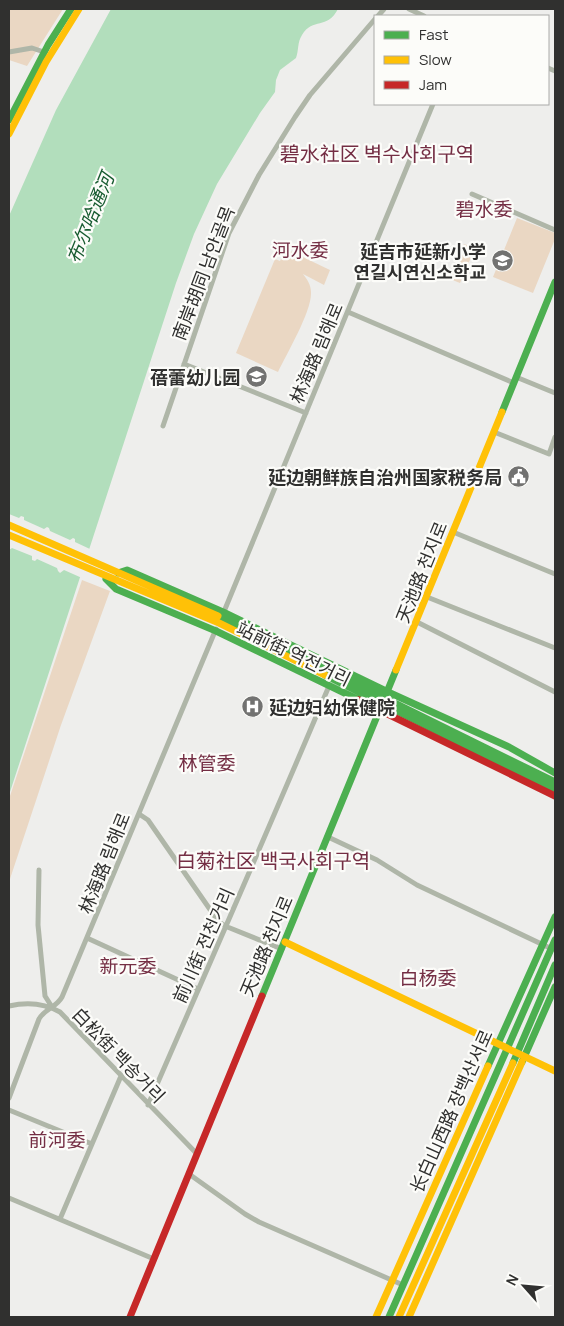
<svg xmlns="http://www.w3.org/2000/svg" width="564" height="1326" viewBox="0 0 564 1326" font-family="Manrope,'Noto Sans SC','Noto Sans KR',sans-serif">
	<style>
		.green { fill: #ead7c3 }
		.water { fill: #b2debc }
		.pier { fill: #eeeeec }
		.lines { fill: none; stroke-linecap: round; stroke-linejoin: round }
		.street { stroke: #afb6a8; stroke-width: 5 }
		.fast { stroke: #4caf50; stroke-width: 7 }
		.slow { stroke: #ffc107; stroke-width: 7 }
		.jam { stroke: #c62828; stroke-width: 7 }
		.labels { text-anchor: middle; dominant-baseline: central; stroke-width: 4.5; stroke-linejoin: round; paint-order: stroke }
		.poi-label { font-size: 18px; font-weight: bold; fill: #30302f; stroke: #fcfcf9; text-anchor: end }
		.street-label { font-size: 18px; fill: #30302f; stroke: #fcfcf9 }
		.neighbourhood-label { font-size: 19px; fill: #742e44; stroke: #fcfcf9 }
		.water-label { font-size: 19px; font-style: italic; fill: #185c31; stroke: #fcfcf9 }
		.quarter-label { font-size: 20px; fill: #742e44; stroke: #fcfcf9 }
	</style>
	<rect width="100%" height="100%" fill="#eeeeec"/>
	<path class="green" d="M10 9H63L27 66 9 60Z
		M517 218 555 233V239L533 293 493 277Z
		M464 244 475 248 460 283 450 279Z
		M286 249 330 270 324 285 303 274C307 279 311 285 311 292 312 311 287 353 278 372L236 353 275 259 280 261Z
		M82 580 110 591 61 725 9 882V799Z"/>
	<path class="water" d="M111 9H338C327 30 313 17 302 35 297 43 299 50 296 58L280 70 276 80 275 92 260 113 217 184 194 234 176 283 9 795V216L56 110Z"/>
	<path class="pier" d="M9 514 19 518 21 516 24 517V520L44 529 47 527 49 528 50 531 70 540 73 538 75 539V542L92 550 82 578 64 570 60 573 58 571 57 568 37 559 35 561 32 560V556L12 548 9 550Z"/>
	<g class="lines">
		<path class="street" d="M409 9 424 16
			M378 16 384 9
			M9 52 32 48 44 52
			M548 68 555 71
			M472 194 555 230
			M348 312 514 383
			M184 364 306 413
			M516 377 555 393
			M163 426 229 233 259 175 295 117 310 95 375 19
			M494 432 549 454 555 437
			M453 532 555 574
			M427 597 555 648
			M223 614 433 104
			M417 622 555 692
			M139 814 148 820 218 921 225 926 282 949
			M328 837 377 860 417 885 552 949
			M39 870 38 925 45 996 52 1007
			M87 938 198 989
			M9 1006C26 1002 44 1003 60 1012L197 1154
			M9 1098 39 1019C44 1009 56 1008 62 997L216 629
			M148 1105C209 965 270 826 329 686
			M9 1110 92 1144
			M189 1174 245 1214 259 1222 403 1285
			M9 1198 154 1259
			M60 1219 121 1076"/>
		<path class="fast" d="M9 120 48 45 71 9
			M502 412 555 282
			M118 573 127 570 223 612 388 692 509 747 555 773
			M106 579 116 589 216 631 359 700
			M218 616 555 782
			M325 675 555 790
			M262 996 396 670
			M522 1062 555 987
			M513 1063 555 965
			M488 1066 555 917
			M389 1317 555 940"/>
		<path class="slow" d="M9 134 46 62 79 9
			M9 525 218 616
			M9 535 219 623 325 675
			M396 670 502 412
			M285 942 555 1071
			M376 1317 488 1066
			M399 1317 513 1063
			M409 1317 522 1062"/>
		<path class="jam" d="M359 700 555 796
			M130 1317 262 996"/>
	</g>
	<defs>
		<symbol id="school-disc" viewBox="-11 -11 22 22"><circle r="9.5" fill="#727271" stroke="#fcfcf9"/><path d="M0-5L7-2L0 1L-7-2ZM-4 1L0 2.5L4 1V4Q0 6-4 4Z" fill="#fff"/></symbol>
		<symbol id="civic-disc" viewBox="-11 -11 22 22"><circle r="9.5" fill="#727271" stroke="#fcfcf9"/><path d="M-.6-6.5H3V-4.5H.6V-3L4-1V1h2V6H-6V1h2V-1L-.6-3ZM-1.2 2.5V6h2.4V2.5Z" fill="#fff"/></symbol>
		<symbol id="hospital-disc" viewBox="-11 -11 22 22"><circle r="9.5" fill="#727271" stroke="#fcfcf9"/><path d="M-5-5h3v3.5h4V-5h3V5h-3V1.5h-4V5h-3Z" fill="#fff"/></symbol>
	</defs>
	<g fill-rule="evenodd">
		<use href="#school-disc" x="490" y="248" width="25" height="25"/>
		<use href="#school-disc" x="244" y="364" width="25" height="25"/>
		<use href="#civic-disc" x="506" y="464" width="25" height="25"/>
		<use href="#hospital-disc" x="240" y="694" width="25" height="25"/>
	</g>
	<g class="labels">
		<g class="poi-label">
			<text x="486" y="251">延吉市延新小学<tspan x="486" dy="21">연길시연신소학교</tspan></text>
			<text x="240" y="377">蓓蕾幼儿园</text>
			<text x="502" y="477">延边朝鲜族自治州国家税务局</text>
			<text x="269" y="707" text-anchor="start">延边妇幼保健院</text>
		</g>
		<g class="street-label">
			<text transform="translate(203 273) rotate(-69)">南岸胡同 남안골목</text>
			<text transform="translate(316 353) rotate(-67)">林海路 림해로</text>
			<text transform="translate(421 572) rotate(-68)">天池路 천지로</text>
			<text transform="translate(294 653) rotate(26)">站前街 역전거리</text>
			<text transform="translate(104 863) rotate(-68)">林海路 림해로</text>
			<text transform="translate(203 945) rotate(-66)">前川街 전천거리</text>
			<text transform="translate(266 946) rotate(-67)">天池路 천지로</text>
			<text transform="translate(119 1055) rotate(46)">白松街 백송거리</text>
			<text transform="translate(451 1111) rotate(-66)">长白山西路 장백산서로</text>
		</g>
		<g class="neighbourhood-label">
			<text x="484" y="209">碧水委</text>
			<text x="300" y="250">河水委</text>
			<text x="207" y="763">林管委</text>
			<text x="128" y="966">新元委</text>
			<text x="428" y="978">白杨委</text>
			<text x="57" y="1140">前河委</text>
		</g>
		<g class="water-label">
			<text transform="translate(90 218) rotate(-68)">布尔哈通河</text>
		</g>
		<g class="quarter-label">
			<text x="377" y="153">碧水社区 벽수사회구역</text>
			<text x="273" y="860">白菊社区 백국사회구역</text>
		</g>
	</g>
	<rect width="564" height="1326" fill="none" stroke="#30302f" stroke-width="20"/>
	<rect x="374" y="15" width="175" height="90" fill="#fcfcf9" stroke="#aaaaa8"/>
	<rect x="384" y="31" width="25" height="8" fill="#4caf50" stroke="#aaaaa8"/>
	<text x="419" y="40" font-size="15" fill="#30302f">Fast</text>
	<rect x="384" y="56" width="25" height="8" fill="#ffc107" stroke="#aaaaa8"/>
	<text x="419" y="65" font-size="15" fill="#30302f">Slow</text>
	<rect x="384" y="81" width="25" height="8" fill="#c62828" stroke="#aaaaa8"/>
	<text x="419" y="90" font-size="15" fill="#30302f">Jam</text>
	<g transform="translate(524 1286) rotate(297)" stroke="#fcfcf9" stroke-width="4" paint-order="stroke">
	<path d="M0-4L9 19L0 12L-9 19Z" fill="#30302f"/>
	<text y="-8" font-size="14" font-weight="bold" text-anchor="middle" fill="#30302f">N</text>
	</g>
</svg>
